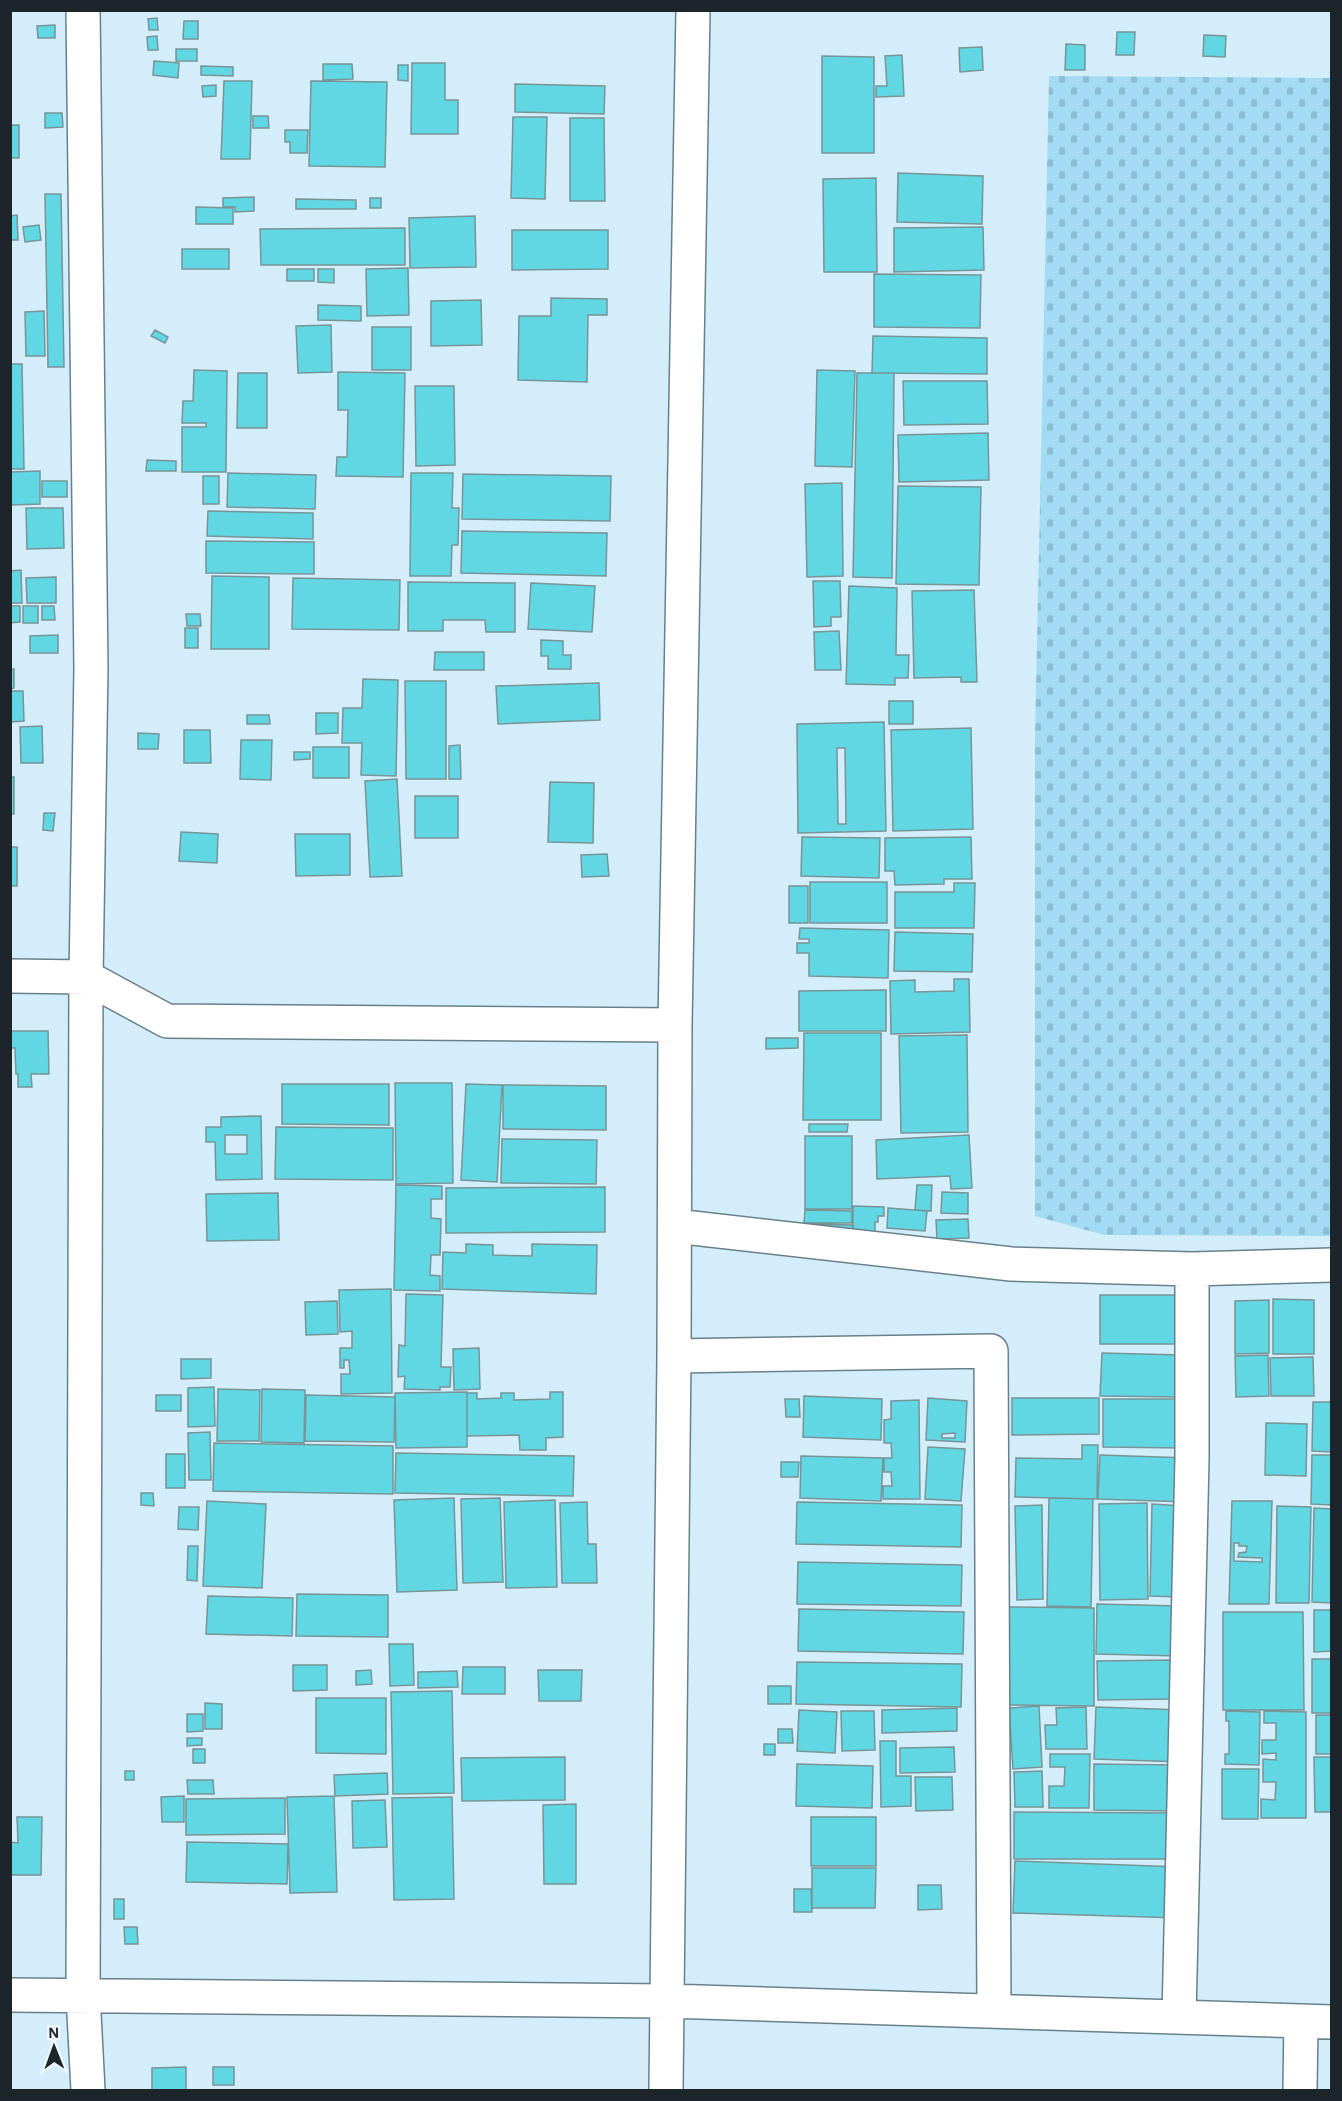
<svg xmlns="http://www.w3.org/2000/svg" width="1342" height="2101" viewBox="0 0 1342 2101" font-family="'Alegreya Sans',sans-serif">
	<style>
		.cemetery { fill: url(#cemetery-stones) }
		.building { fill: #62d7e4; stroke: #779497; stroke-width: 1.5; fill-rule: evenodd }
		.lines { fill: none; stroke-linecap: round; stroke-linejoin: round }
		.minor-casing { stroke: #68808b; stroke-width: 36 }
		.minor { stroke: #fff; stroke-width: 33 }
	</style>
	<defs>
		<pattern id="cemetery-stones" width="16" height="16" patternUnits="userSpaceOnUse" patternTransform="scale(1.5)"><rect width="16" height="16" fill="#a3dbf4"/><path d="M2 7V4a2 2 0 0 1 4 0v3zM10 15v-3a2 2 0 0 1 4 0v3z" fill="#8cbcd1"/></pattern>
	</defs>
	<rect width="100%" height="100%" fill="#d3eefa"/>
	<path class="cemetery" d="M1049 76 1331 78V1236L1104 1235 1035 1216V738Z"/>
	<path class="building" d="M157 18 158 30H149L148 19Z
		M184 21H198V39H183Z
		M55 25V38H38L37 26Z
		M1117 32H1135L1134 55H1116Z
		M1204 35 1226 36 1225 57 1203 56Z
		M157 36 158 50H148L147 37Z
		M1066 44 1085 45V70H1065Z
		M982 47 983 70 960 72 959 48Z
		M176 49H197V61H176Z
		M902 55 904 96 876 97V86H887L885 56Z
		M822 56 874 57V153H822Z
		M154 61 179 63 178 78 153 75Z
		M412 63H445V100H458V134H411Z
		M323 64H352L353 79 323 80Z
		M398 65H408V81L398 80Z
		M201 66 233 67V76L201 75Z
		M224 81H252L250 159H221Z
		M311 81 387 82 385 167 309 166Z
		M515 84 605 86 604 114 515 112Z
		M216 85V96L203 97 202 86Z
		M45 113H62L63 127 45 128Z
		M253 116H268L269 128H253Z
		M513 117H547L545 199 511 198Z
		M570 118H604L605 201H570Z
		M10 125H19V158H10Z
		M285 130H308L307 153H290V142H285Z
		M898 173 983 176 982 224 897 222Z
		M876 178 877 272H824L823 179Z
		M45 194H61L64 367H48Z
		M254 197V211L235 212V207H223V198Z
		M370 198H381V208H370Z
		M296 199 356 200V209H296Z
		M196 207 233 208V224H196Z
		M17 215 18 240H10V216Z
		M475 216 476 267 410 268 409 218Z
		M39 225 41 240 25 242 23 227Z
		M983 227 984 270 894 272V228Z
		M405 228V265H261L260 229Z
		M512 230H608V269L512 270Z
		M182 249H229V269H182Z
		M408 268 409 315 367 316 366 269Z
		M287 269H314V281H287Z
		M318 269H334V283L318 282Z
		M874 274 981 275 980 328 874 327Z
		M551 298 607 299V315H588L587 382 518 380 519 316H551Z
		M481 300 482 345 431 346V301Z
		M318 305 361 306V321L318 320Z
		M44 311 45 356H26L25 312Z
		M331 325 332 372 298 373 296 326Z
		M372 327H411V370H372Z
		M155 330 168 337 165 343 151 336Z
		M873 336 987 338V374L872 373Z
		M10 364H22L24 469H10Z
		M194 370 227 371 226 472H182V427H206V423H182L183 401H193Z
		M817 370 855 371 852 467 815 466Z
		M338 372 405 373 403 477 336 476 337 457H347L348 410H338Z
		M238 373H267V428H237Z
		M857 373H894L892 578 853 577Z
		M903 381H987L988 424 904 425Z
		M415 386H454L455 465 416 466Z
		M988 433 989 480 899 482 898 435Z
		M147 460 176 461V471H146Z
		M40 471V504L10 505V472Z
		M228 473 316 475 315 509 227 507Z
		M411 473H453L452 508H459L458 545H452L451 576H410Z
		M463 474 611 476 610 521 462 519Z
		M203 476H219V504H203Z
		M42 481H67V497H42Z
		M842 483 843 576 807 577 805 484Z
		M898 486 981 487 979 585 896 584Z
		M26 508H63L64 548 27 549Z
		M208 511 313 513V539L207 536Z
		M462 531 607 533 606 576 461 573Z
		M206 541 314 542V574L206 573Z
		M21 570 22 603H10V571Z
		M212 576 269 577V649H211Z
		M56 577V603H27L26 578Z
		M293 578 400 580 399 630 292 629Z
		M813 581H840L841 617H831V626L814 627Z
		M408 582 515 583V632H486L485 620H443V631H408Z
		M531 583 595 586 592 632 528 629Z
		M849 586 897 588 896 655H909L908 678H895V685L846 684Z
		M974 590 977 682H961V677L914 678 912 591Z
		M10 606H20V622L10 623Z
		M23 606H38V623H23Z
		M42 606H54L55 620H42Z
		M186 614H200L201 626H187Z
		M185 628H198V648H185Z
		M839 631 841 670H815L814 632Z
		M58 635V653H30V636Z
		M541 640 563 641V655H571V669H548V656H541Z
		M435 652H484V670H434Z
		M10 669H14V688L10 689Z
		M363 679 398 680 396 776 361 775 362 743H342L343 708H362Z
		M405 681H446V779H406Z
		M599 683 600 720 498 724 496 686Z
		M10 691H23L24 721 10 722Z
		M889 701H913V724H889Z
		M316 713H338V733L316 734Z
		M247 715H269L270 724H247Z
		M884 722 886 831 798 833 797 724ZM837 748H845L846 824H838Z
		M42 726 43 763H21L20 727Z
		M971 728 973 829 893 831 891 730Z
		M184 730H210L211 763H184Z
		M138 733 159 734 158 749H138Z
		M241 740H272L271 780 240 779Z
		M460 745 461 779H449V746Z
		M313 747H349V778H313Z
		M294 752H310V759L294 760Z
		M10 777H14V814H10Z
		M397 779 402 876 370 877 365 781Z
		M550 782 594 783 593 843 548 842Z
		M415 796H458V838H415Z
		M44 813H55L53 831 43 830Z
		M181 832 218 834 217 863 179 861Z
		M295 834H350V875L296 876Z
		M802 837 880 838 879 878 801 876Z
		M971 837 972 879H944V884L895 885 894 871H885V838Z
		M10 847H17V886H10Z
		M607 854 609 876 582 877 581 855Z
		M810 882H887V923H810Z
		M954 883H975L974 928H895V892H954Z
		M789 886H808V923H789Z
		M800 928 889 930 888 978 809 976V953H797V943H809V939H799Z
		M895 932 973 934 972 972 894 971Z
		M954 979H969L970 1032 891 1034 890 981 915 980V992L954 991Z
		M886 990V1031H799V991Z
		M10 1031H48L49 1074H31L32 1087H18V1074H16L15 1048H10Z
		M804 1033H881V1120H803Z
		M967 1035 968 1132 901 1133 899 1036Z
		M766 1038H798V1048L766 1049Z
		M395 1083H452L453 1183 396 1184Z
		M282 1084H389V1125L282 1124Z
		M466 1084 502 1085 497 1182 461 1180Z
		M503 1085 606 1086V1130L503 1129Z
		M261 1116 262 1179 216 1180 215 1142H206V1127H221V1117ZM225 1135H247V1154H225Z
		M809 1124H848L847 1132H809Z
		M276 1127 393 1128V1180L275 1179Z
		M969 1135 972 1188 951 1189 950 1176 877 1179 876 1140Z
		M805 1136H852V1209H805Z
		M502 1139 597 1140 596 1184 501 1183Z
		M396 1185 442 1186V1199H431V1218L441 1219 440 1255H431L430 1275 440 1276V1291L394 1290Z
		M917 1185H932L931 1211 915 1210Z
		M605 1187V1232L446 1233V1188Z
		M942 1192 968 1193V1214L941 1213Z
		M278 1193 279 1240 207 1241 206 1194Z
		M853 1206 884 1207V1216H878V1222H875V1232H853Z
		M888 1208 927 1211 925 1231 887 1228Z
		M805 1210 852 1211V1223H804Z
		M968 1219 969 1238 937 1239 936 1220Z
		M804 1224 853 1225 852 1232Z
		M466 1244 493 1245V1255L532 1256V1244L597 1245 596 1294 442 1289 443 1252 466 1253Z
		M391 1289 392 1393 341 1394V1374H350L349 1360H344V1368H340V1348H352V1331L340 1332 339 1290Z
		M406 1294 443 1295 441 1367H451L450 1387H440V1390L404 1389 405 1376 398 1377 399 1345 405 1346Z
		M1100 1295H1181V1344H1100Z
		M1273 1299 1314 1300V1354H1273Z
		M1269 1300V1353L1235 1354V1301Z
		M337 1301 338 1334 306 1335 305 1302Z
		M479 1348 480 1389 454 1390 453 1349Z
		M1102 1353 1181 1355 1180 1397 1100 1396Z
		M1268 1355 1269 1396 1236 1397 1235 1356Z
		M1313 1357 1314 1396H1271L1270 1358Z
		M181 1359H211V1378L181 1379Z
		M214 1387 215 1426 188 1427V1388Z
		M218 1389 260 1390 259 1441H217Z
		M262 1389 305 1390 304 1443 261 1442Z
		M467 1392V1447L396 1448 395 1393Z
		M550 1392H563V1437L546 1438V1450H520L519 1435 467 1436V1393H477V1399L501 1398V1393H514V1400L550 1399Z
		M156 1395H181V1411H156Z
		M306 1395 395 1397 394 1442 305 1441Z
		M804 1396 882 1399 881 1440 803 1437Z
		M928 1398 967 1401 965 1442 926 1440ZM955 1433V1438H942V1434Z
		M1012 1398H1099V1434L1012 1435Z
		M785 1399H799L800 1417H786Z
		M1103 1399H1185L1184 1448 1103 1447Z
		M919 1400 920 1499H883V1486H892L891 1472H884V1458H892L891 1443H884V1420L891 1419V1401Z
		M1313 1402H1332V1452L1312 1451Z
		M1266 1423 1307 1424 1306 1476 1265 1475Z
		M210 1432 211 1480H189L188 1433Z
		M214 1443 393 1446V1494L213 1491Z
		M1082 1445H1098L1097 1499 1015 1497 1016 1458 1082 1459Z
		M928 1447 965 1449 961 1501 925 1499Z
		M396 1453 574 1456 573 1496 395 1493Z
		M166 1454H185V1488H166Z
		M1100 1455 1189 1458 1188 1502 1098 1499Z
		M1312 1455H1332V1505L1311 1504Z
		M801 1456 883 1458 881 1501 800 1498Z
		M781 1462H799L798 1477H781Z
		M141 1493H153L154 1506 141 1505Z
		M454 1498 457 1590 397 1592 394 1500Z
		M500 1498 503 1582 463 1583 461 1499Z
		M1049 1498 1093 1499 1091 1607 1047 1606Z
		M555 1500 557 1587 506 1588 504 1502Z
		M207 1501 266 1504 262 1588 203 1586Z
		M1232 1501H1272L1269 1604H1229ZM1234 1543H1239V1546H1247L1246 1552 1239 1553 1238 1557 1262 1558V1562L1234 1561Z
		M587 1502 588 1544H596L597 1583H562L560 1503Z
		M797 1502 962 1505 961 1547 796 1544Z
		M1147 1503 1148 1599 1100 1600 1099 1504Z
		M1152 1504 1182 1506 1179 1597 1150 1596Z
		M1042 1505 1043 1599 1017 1600 1015 1506Z
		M1277 1506 1311 1507 1309 1603H1276Z
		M179 1507H199L198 1530 178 1529Z
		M1314 1508 1332 1509V1603L1312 1602Z
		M188 1546H198L197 1581 187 1580Z
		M798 1562 962 1565 961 1606 797 1604Z
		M297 1594 388 1595V1637L296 1636Z
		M208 1596 293 1598 292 1636 206 1634Z
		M1097 1604 1181 1606 1180 1656 1096 1654Z
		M1008 1607 1094 1608V1706L1008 1705Z
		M799 1609 964 1612 963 1654 798 1651Z
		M1314 1610H1332V1651L1314 1652Z
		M1223 1612H1303L1304 1710H1223Z
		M389 1644H413L414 1685 390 1686Z
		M1312 1659H1332V1713H1312Z
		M1172 1660 1173 1699 1098 1700 1097 1661Z
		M797 1662 962 1664 961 1707 796 1704Z
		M293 1665H327V1690L293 1691Z
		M463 1667H505V1694H462Z
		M371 1670 372 1684 356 1685V1671Z
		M538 1670H582L581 1701H539Z
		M457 1671 458 1687 418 1688V1672Z
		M768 1686H791V1704H768Z
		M452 1691 454 1793 393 1794 391 1692Z
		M316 1698H386V1754L316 1753Z
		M205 1703 222 1704V1729H205Z
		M1039 1706 1042 1767 1013 1769 1009 1708Z
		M1086 1707 1087 1749H1046L1045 1725H1057L1056 1708Z
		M1096 1707 1184 1710 1182 1762 1094 1759Z
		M957 1708V1731L882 1733V1710Z
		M799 1710 837 1712 835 1753 797 1751Z
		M841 1711H874L875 1750 842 1751Z
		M1226 1711 1260 1712 1259 1765 1225 1764V1754H1229V1721H1226Z
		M1264 1711 1306 1712V1818H1261V1799L1275 1800 1276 1782H1263V1759L1276 1760V1753L1262 1754V1740H1276V1723H1264Z
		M187 1714H203V1731L187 1732Z
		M1316 1715H1332V1754H1316Z
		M778 1729H792L793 1743H778Z
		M187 1738H202V1745L187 1746Z
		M880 1741H896V1776H911V1806L881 1807Z
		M764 1744H775V1755H764Z
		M954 1747 955 1772 900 1773V1748Z
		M193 1749H205V1763H193Z
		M1050 1754H1090L1089 1808H1049V1786H1064L1065 1767H1050Z
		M565 1757V1800L462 1801 461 1758Z
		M1314 1757H1332V1812H1315Z
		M797 1764 873 1766 872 1808 796 1806Z
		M1094 1764 1180 1765V1811L1094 1810Z
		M1222 1769H1259L1258 1819H1222Z
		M125 1771H134V1780H125Z
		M1042 1771 1043 1807H1015L1014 1772Z
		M387 1773 388 1794 335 1796 334 1775Z
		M915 1777H952L953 1810 916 1811Z
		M187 1780H213L214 1794H188Z
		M184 1796V1822H162L161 1797Z
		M334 1796 337 1892 290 1893 287 1797Z
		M452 1797 454 1899 394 1900 392 1798Z
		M285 1798V1834L186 1835V1799Z
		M385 1800 387 1847 353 1848 352 1801Z
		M576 1804V1884H544L543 1805Z
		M1014 1812 1175 1813V1859H1014Z
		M17 1817H42L41 1875H10V1842L18 1843Z
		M811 1817H876V1866H811Z
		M187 1842 288 1844 287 1884 186 1882Z
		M1015 1861 1180 1867 1179 1918 1013 1913Z
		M812 1868H876L875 1908H812Z
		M918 1885H941L942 1909 918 1910Z
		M794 1889H811L812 1912H794Z
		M114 1899H124V1919H114Z
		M124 1927H137L138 1944H125Z
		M186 2067V2090H152V2068Z
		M213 2067H234V2085H213Z"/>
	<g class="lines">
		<defs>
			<path id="minor" d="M83 10 91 668 86 977 83 1995 88 2090
				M10 976 86 977 167 1021 675 1025
				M675 1226 1011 1264 1192 1269 1332 1265
				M674 1356 991 1351 994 2011
				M10 1995 667 2001 1332 2022
				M1179 2017 1192 1459V1269
				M666 2090 674 1356 675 1025 693 10
				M1300 2090 1301 2022"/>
		</defs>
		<use href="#minor" class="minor-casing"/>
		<use href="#minor" class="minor"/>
	</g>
	<rect width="1342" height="2101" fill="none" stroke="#1c252a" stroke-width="24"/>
	<g transform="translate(54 2047) rotate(359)" stroke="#eef8fd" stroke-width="4.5" paint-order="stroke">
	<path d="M0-4.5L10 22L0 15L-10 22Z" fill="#1c252a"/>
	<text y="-9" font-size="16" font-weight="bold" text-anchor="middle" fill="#1c252a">N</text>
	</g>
</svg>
